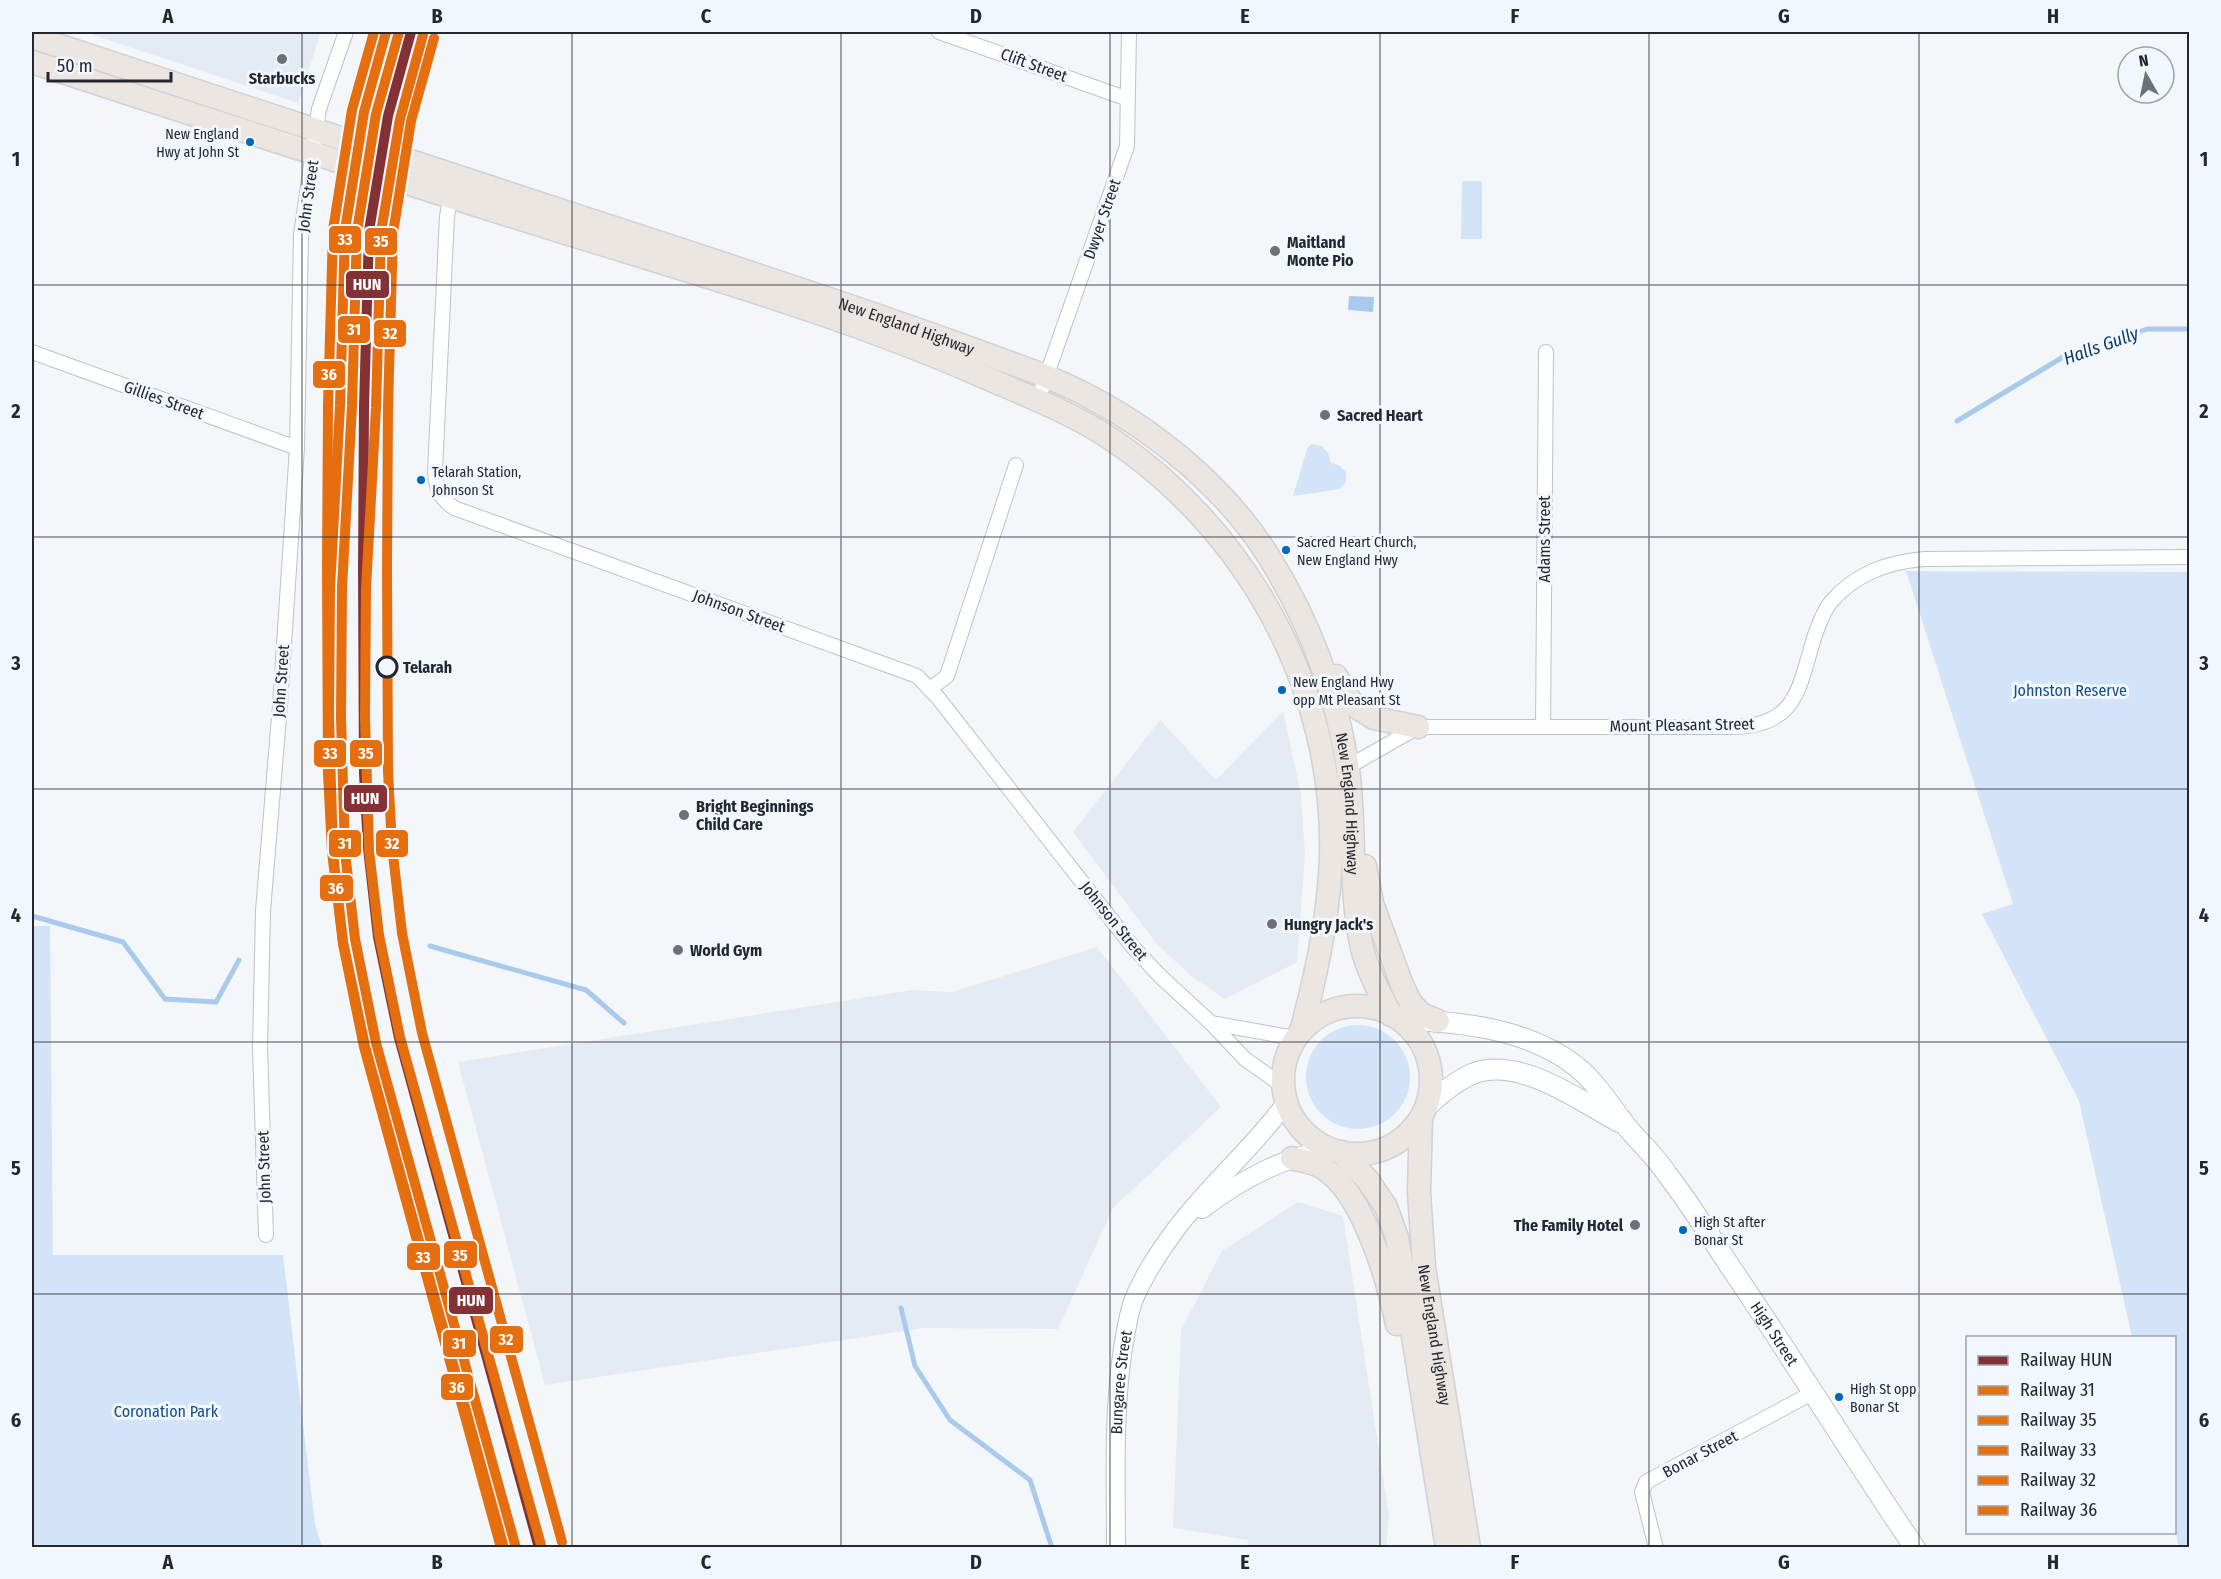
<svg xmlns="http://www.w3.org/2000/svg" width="2221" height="1579" viewBox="0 0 2221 1579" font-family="'Fira Sans Condensed',sans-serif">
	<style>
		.built { fill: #e4ebf4 }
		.green { fill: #d3e4f8 }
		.water { fill: #aacaed }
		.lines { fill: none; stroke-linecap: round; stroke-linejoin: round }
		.stream { stroke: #aacaed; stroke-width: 5 }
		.minor-casing { stroke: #bfc2c6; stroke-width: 16 }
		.tertiary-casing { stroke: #bfc2c6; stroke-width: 20 }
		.secondary-casing { stroke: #bfc2c6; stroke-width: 22 }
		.trunk-casing { stroke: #cfd1d4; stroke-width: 25 }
		.minor { stroke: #fdfefe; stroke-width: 14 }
		.tertiary { stroke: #fdfefe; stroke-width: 18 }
		.secondary { stroke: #fdfefe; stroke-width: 20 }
		.trunk { stroke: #ece6e2; stroke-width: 22 }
		.rail-1-casing { stroke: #f1f7fd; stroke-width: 15 }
		.rail-2-casing { stroke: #f1f7fd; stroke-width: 15 }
		.rail-3-casing { stroke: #f1f7fd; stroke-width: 15 }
		.rail-4-casing { stroke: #f1f7fd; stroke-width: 15 }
		.rail-5-casing { stroke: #f1f7fd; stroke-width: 15 }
		.rail-6-casing { stroke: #f1f7fd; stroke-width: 15 }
		.rail-1 { stroke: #833134; stroke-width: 10 }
		.rail-2 { stroke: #e56e0f; stroke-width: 10 }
		.rail-3 { stroke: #e56e0f; stroke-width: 10 }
		.rail-4 { stroke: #e56e0f; stroke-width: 10 }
		.rail-5 { stroke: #e56e0f; stroke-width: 10 }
		.rail-6 { stroke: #e56e0f; stroke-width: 10 }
		.grid { fill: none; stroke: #24282e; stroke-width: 1.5; stroke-opacity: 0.55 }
		.poi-dot { fill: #6d7075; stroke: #f1f7fd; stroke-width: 2 }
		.bus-dot { fill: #0065bd; stroke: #f1f7fd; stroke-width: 2 }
		.stop-dot { fill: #f1f7fd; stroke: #24282e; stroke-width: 3 }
		.labels { text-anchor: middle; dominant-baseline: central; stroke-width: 6; stroke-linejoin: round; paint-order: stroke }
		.bus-label { font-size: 14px; fill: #24282e; stroke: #f1f7fd; text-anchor: start }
		.street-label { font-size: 16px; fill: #24282e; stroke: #f1f7fd }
		.poi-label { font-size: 16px; font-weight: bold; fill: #24282e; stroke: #f1f7fd; text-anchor: start }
		.stop-label { font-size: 16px; font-weight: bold; fill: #24282e; stroke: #f1f7fd; text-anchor: start }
		.park-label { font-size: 16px; fill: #134e8a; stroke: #f1f7fd }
		.water-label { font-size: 18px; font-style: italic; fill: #0b3866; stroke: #f1f7fd }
		.line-badge { stroke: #f1f7fd; stroke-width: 2 }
		.badge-label { font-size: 16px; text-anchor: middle; font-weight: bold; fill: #fff }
		.neatline { fill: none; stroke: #24282e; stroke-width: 2 }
		.grid-label { font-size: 20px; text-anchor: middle; font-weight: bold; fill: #24282e }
	</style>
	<rect width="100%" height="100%" fill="#f4f7fa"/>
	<path class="built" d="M94 32H321L298 103 93 35Z
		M1283 711 1301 794 1305 855 1297 962 1225 999 1191 976 1156 943 1073 832 1160 720 1216 780Z
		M1097 947 1221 1107 1113 1208 1058 1329 924 1328 545 1385 458 1062 912 990 952 992Z
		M1298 1202 1343 1216 1389 1516 1386 1547H1247L1248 1540 1173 1528 1181 1330 1222 1251Z"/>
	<path class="green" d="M1462 181H1482V239H1461Z
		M1311 444 1322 446 1328 453 1331 463 1339 465 1346 472V482L1340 489 1293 496 1307 449Z
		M1906 571 2189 572V1547H2179L2175 1529 2174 1338 2132 1337 2079 1101 1982 914 2013 904Z
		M32 926H50L53 1255H283L315 1524 322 1547H32Z
		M1306 1077a52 52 0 1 1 104 0a52 52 0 1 1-104 0Z"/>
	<path class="water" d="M1349 296 1374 297 1373 312 1348 310Z"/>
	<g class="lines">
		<path class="stream" d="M1957 421 2063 357 2147 329H2190
			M32 916 123 942 165 999 216 1002 239 960
			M430 946 586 990 624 1023
			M901 1308 915 1366 950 1420 1030 1480 1052 1548"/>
		<defs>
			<path id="minor" d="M939 32 1128 99
				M452 191 447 216 435 472C436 489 440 498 454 508L917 676 939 699 1132 946 1160 976 1211 1023 1245 1059 1283 1086
				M32 352 297 448
				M1038 400 1127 146 1129 32
				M930 689 947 676 1016 465
				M1543 726 1546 352
				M1348 767 1418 727H1730C1798 727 1798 689 1815 635 1819 624 1824 610 1831 602 1856 573 1888 562 1924 559L2190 557
				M1211 1023 1295 1038
				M266 1235 260 1048 263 911 280 705 297 448 301 235 319 109 346 32
				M1656 1548 1642 1492 1646 1482 1814 1392"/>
			<g id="tertiary">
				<path d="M1202 1209C1241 1180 1282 1157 1332 1149"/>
				<path id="s1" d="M1116 1548C1116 1481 1113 1413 1123 1348 1126 1332 1128 1314 1134 1299 1144 1274 1160 1251 1176 1229 1210 1184 1253 1148 1286 1103"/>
			</g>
			<g id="secondary">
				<path id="s2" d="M1400 1019C1459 1022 1529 1028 1577 1067 1599 1085 1613 1111 1632 1133 1644 1146 1657 1159 1667 1174 1690 1204 1710 1236 1731 1268 1794 1360 1852 1456 1915 1548"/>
				<path d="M1426 1107C1441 1094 1454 1082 1472 1074 1518 1055 1580 1101 1619 1122"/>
			</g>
			<g id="trunk">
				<path id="s3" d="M32 37C261 110 489 186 718 262 803 290 888 318 972 349 1012 364 1054 377 1092 398 1160 434 1228 491 1269 557 1309 621 1335 689 1347 763 1357 824 1348 888 1362 948 1368 972 1380 994 1391 1015"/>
				<path d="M32 62C219 123 406 184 595 242 725 282 857 321 982 376 1023 394 1067 411 1105 435 1246 526 1336 689 1331 858 1329 916 1317 972 1302 1028"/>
				<path d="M1336 676 1353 705 1374 718 1418 727"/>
				<path d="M1365 866 1372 903 1402 985 1411 1003 1421 1014 1438 1021"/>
				<circle cx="1357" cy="1080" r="74"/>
				<path id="s4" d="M1421 1118 1419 1192 1424 1267 1469 1548"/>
				<path d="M1341 1152 1367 1179 1386 1207 1397 1237 1447 1548"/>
				<path d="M1292 1158C1302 1161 1313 1162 1323 1168 1363 1192 1388 1280 1397 1324"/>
			</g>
		</defs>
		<use href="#minor" class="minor-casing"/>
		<use href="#tertiary" class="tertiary-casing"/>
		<use href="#secondary" class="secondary-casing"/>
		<use href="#trunk" class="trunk-casing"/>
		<use href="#minor" class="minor"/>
		<use href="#tertiary" class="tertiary"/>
		<use href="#secondary" class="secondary"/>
		<use href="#trunk" class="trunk"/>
		<defs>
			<path id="rail-1" d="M411 32 388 116 369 231 364 407 363 569 364 773 368 848 378 937 399 1038 539 1548"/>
			<path id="rail-2" d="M399 32 376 114 357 231 352 406 342 588 341 717 345 852 355 939 376 1043 516 1548"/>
			<path id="rail-3" d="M423 35 400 119 381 232 376 408 366 588 365 717 369 850 379 935 400 1037 541 1545"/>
			<path id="rail-4" d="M386 32 364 112 345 230 340 406 330 588 329 718 333 854 343 942 365 1046 504 1548"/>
			<path id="rail-5" d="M434 38 411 121 393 233 388 407 387 569 388 772 392 846 402 933 422 1033 562 1542"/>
			<path id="rail-6" d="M374 32 352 110 333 230 328 406 327 569 328 773 332 852 343 944 364 1047 501 1548"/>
		</defs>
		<use href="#rail-1" class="rail-1-casing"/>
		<use href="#rail-2" class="rail-2-casing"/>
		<use href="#rail-3" class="rail-3-casing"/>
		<use href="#rail-4" class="rail-4-casing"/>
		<use href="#rail-5" class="rail-5-casing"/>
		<use href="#rail-6" class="rail-6-casing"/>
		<use href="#rail-1" class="rail-1"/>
		<use href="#rail-2" class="rail-2"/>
		<use href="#rail-3" class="rail-3"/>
		<use href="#rail-4" class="rail-4"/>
		<use href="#rail-5" class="rail-5"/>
		<use href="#rail-6" class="rail-6"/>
	</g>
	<path class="grid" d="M302 32V1548M572 32V1548M841 32V1548M1110 32V1548M1380 32V1548M1649 32V1548M1919 32V1548M32 285H2190M32 537H2190M32 789H2190M32 1042H2190M32 1294H2190"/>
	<g class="poi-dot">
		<circle cx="282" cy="59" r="6"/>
		<circle cx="1275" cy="251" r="6"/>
		<circle cx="1325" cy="415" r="6"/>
		<circle cx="684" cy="815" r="6"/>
		<circle cx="1272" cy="924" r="6"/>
		<circle cx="678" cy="950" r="6"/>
		<circle cx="1635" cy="1225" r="6"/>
	</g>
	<g class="bus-dot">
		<circle cx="250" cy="142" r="5"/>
		<circle cx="421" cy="480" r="5"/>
		<circle cx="1286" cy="550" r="5"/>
		<circle cx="1282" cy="690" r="5"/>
		<circle cx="1683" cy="1230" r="5"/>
		<circle cx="1839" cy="1397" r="5"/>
	</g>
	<circle class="stop-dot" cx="387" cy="667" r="10"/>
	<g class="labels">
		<g class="bus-label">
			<text x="239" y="134" text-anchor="end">New England<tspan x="239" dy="18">Hwy at John St</tspan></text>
			<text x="432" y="472">Telarah Station,<tspan x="432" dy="18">Johnson St</tspan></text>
			<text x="1297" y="542">Sacred Heart Church,<tspan x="1297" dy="18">New England Hwy</tspan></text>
			<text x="1293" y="682">New England Hwy<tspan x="1293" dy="18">opp Mt Pleasant St</tspan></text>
			<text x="1694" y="1222">High St after<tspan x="1694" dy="18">Bonar St</tspan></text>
			<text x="1850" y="1389">High St opp<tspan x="1850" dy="18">Bonar St</tspan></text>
		</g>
		<g class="street-label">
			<text transform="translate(1034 65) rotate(20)">Clift Street</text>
			<text transform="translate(308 196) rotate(-82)">John Street</text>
			<text transform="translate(1102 219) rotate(-71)">Dwyer Street</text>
			<text stroke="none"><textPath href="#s3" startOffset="921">New England Highway</textPath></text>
			<text transform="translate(164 400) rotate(20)">Gillies Street</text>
			<text transform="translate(1544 539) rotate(-90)">Adams Street</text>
			<text transform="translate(739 611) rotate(20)">Johnson Street</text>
			<text transform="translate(281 681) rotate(-86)">John Street</text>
			<text transform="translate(1682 725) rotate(-1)">Mount Pleasant Street</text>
			<text stroke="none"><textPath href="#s3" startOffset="1623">New England Highway</textPath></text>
			<text transform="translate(1114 921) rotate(51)">Johnson Street</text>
			<text transform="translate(264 1167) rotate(-92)">John Street</text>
			<text stroke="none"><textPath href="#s4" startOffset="218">New England Highway</textPath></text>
			<text stroke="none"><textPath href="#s2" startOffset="519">High Street</textPath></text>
			<text stroke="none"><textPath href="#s1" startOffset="166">Bungaree Street</textPath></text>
			<text transform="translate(1700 1454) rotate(-28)">Bonar Street</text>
		</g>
		<g class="poi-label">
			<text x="282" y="78" text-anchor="middle">Starbucks</text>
			<text x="1287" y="242">Maitland<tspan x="1287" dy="18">Monte Pio</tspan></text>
			<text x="1337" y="415">Sacred Heart</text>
			<text x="696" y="806">Bright Beginnings<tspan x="696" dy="18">Child Care</tspan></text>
			<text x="1284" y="924">Hungry Jack's</text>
			<text x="690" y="950">World Gym</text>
			<text x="1623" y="1225" text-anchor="end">The Family Hotel</text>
		</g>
		<g class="stop-label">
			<text x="403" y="667">Telarah</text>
		</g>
		<g class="park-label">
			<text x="2070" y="690">Johnston Reserve</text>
			<text x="166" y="1411">Coronation Park</text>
		</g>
		<g class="water-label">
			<text transform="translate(2101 346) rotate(-20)">Halls Gully</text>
		</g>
	</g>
	<g class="line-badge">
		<rect x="328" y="225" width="34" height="29" rx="6" fill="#e56e0f"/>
		<rect x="364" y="227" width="34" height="29" rx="6" fill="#e56e0f"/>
		<rect x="345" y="270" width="45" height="29" rx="6" fill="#833134"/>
		<rect x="337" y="315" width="34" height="29" rx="6" fill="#e56e0f"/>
		<rect x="373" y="319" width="34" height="29" rx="6" fill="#e56e0f"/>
		<rect x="312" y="360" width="34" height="29" rx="6" fill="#e56e0f"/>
		<rect x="349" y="739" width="34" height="29" rx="6" fill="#e56e0f"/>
		<rect x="313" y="739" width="34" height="29" rx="6" fill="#e56e0f"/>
		<rect x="343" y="784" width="45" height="29" rx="6" fill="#833134"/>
		<rect x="328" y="829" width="34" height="29" rx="6" fill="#e56e0f"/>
		<rect x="375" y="829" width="34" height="29" rx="6" fill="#e56e0f"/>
		<rect x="319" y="874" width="35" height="28" rx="6" fill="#e56e0f"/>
		<rect x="443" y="1240" width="35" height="29" rx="6" fill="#e56e0f"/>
		<rect x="406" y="1242" width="35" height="29" rx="6" fill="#e56e0f"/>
		<rect x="448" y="1286" width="46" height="29" rx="6" fill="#833134"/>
		<rect x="489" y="1325" width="35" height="29" rx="6" fill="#e56e0f"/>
		<rect x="442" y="1329" width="35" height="29" rx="6" fill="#e56e0f"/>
		<rect x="440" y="1373" width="34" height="28" rx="6" fill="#e56e0f"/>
	</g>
	<g class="badge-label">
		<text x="345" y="245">33</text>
		<text x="381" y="247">35</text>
		<text x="367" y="290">HUN</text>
		<text x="354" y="335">31</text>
		<text x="390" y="339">32</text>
		<text x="329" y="380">36</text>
		<text x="366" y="759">35</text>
		<text x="330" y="759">33</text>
		<text x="365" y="804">HUN</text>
		<text x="345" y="849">31</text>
		<text x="392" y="849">32</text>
		<text x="336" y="894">36</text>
		<text x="460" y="1261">35</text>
		<text x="423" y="1263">33</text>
		<text x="471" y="1306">HUN</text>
		<text x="506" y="1345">32</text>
		<text x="459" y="1349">31</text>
		<text x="457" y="1393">36</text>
	</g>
	<rect width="2221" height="1579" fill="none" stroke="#f1f7fd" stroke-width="66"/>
	<rect x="1966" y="1336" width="210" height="198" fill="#f1f7fd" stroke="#9fa4aa" stroke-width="1.5"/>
	<rect x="1978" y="1356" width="30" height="9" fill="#833134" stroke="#9fa4aa" stroke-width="1.5"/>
	<text x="2020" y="1366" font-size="18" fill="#24282e">Railway HUN</text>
	<rect x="1978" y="1386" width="30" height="9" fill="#e56e0f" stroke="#9fa4aa" stroke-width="1.5"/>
	<text x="2020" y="1396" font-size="18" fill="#24282e">Railway 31</text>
	<rect x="1978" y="1416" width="30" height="9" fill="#e56e0f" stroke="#9fa4aa" stroke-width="1.5"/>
	<text x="2020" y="1426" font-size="18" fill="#24282e">Railway 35</text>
	<rect x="1978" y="1446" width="30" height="9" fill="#e56e0f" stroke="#9fa4aa" stroke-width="1.5"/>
	<text x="2020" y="1456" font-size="18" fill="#24282e">Railway 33</text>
	<rect x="1978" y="1476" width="30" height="9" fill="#e56e0f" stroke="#9fa4aa" stroke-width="1.5"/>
	<text x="2020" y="1486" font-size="18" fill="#24282e">Railway 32</text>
	<rect x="1978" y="1506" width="30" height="9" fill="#e56e0f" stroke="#9fa4aa" stroke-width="1.5"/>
	<text x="2020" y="1516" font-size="18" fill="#24282e">Railway 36</text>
	<g transform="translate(2146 75) rotate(351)"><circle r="28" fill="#f1f7fd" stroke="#9fa4aa" stroke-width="1.5"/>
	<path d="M0-4.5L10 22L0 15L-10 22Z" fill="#6d7075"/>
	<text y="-9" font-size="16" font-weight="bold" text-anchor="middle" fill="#24282e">N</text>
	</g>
	<path d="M48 72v9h123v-9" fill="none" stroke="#24282e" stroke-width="3"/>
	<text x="57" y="72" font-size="18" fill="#24282e" stroke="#f1f7fd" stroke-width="4.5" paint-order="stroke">50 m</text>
	<rect x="33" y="33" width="2155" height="1513" class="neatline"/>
	<g class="grid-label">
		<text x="168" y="23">A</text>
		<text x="437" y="23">B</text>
		<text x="706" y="23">C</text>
		<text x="976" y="23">D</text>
		<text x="1245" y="23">E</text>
		<text x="1515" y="23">F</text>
		<text x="1784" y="23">G</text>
		<text x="2053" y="23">H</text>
		<text x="16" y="166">1</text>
		<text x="2204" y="166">1</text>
		<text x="16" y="418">2</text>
		<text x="2204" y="418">2</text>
		<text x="16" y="670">3</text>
		<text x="2204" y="670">3</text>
		<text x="16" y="922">4</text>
		<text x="2204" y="922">4</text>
		<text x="16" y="1175">5</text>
		<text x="2204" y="1175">5</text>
		<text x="16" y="1427">6</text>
		<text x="2204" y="1427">6</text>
		<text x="168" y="1569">A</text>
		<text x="437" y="1569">B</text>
		<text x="706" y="1569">C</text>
		<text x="976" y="1569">D</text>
		<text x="1245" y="1569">E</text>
		<text x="1515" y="1569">F</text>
		<text x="1784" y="1569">G</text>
		<text x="2053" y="1569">H</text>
	</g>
</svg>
